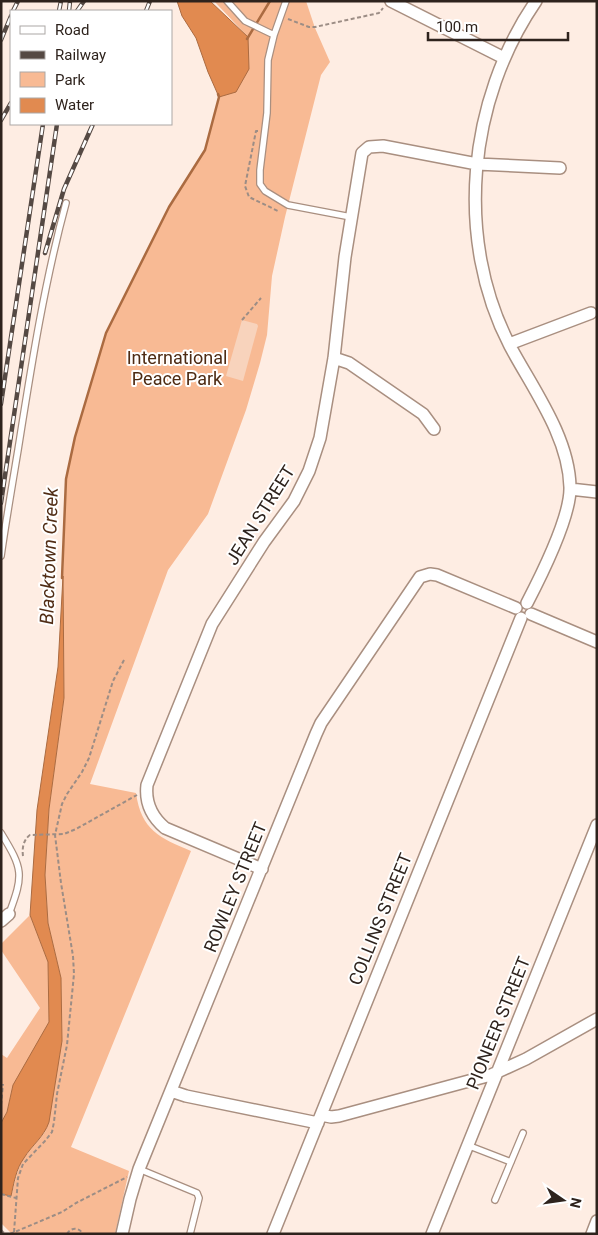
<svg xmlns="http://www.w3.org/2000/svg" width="598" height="1235" viewBox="0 0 598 1235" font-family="Roboto,sans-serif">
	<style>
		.green { fill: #f8ba94 }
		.water { fill: #e18a50; stroke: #ab6b41 }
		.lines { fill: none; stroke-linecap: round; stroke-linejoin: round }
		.stream { stroke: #ab6b41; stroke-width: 2.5 }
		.building { fill: #f8d3bc }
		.service-casing { stroke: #a98f80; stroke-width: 8 }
		.minor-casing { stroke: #a98f80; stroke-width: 14 }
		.path { stroke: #9c8d85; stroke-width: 2; stroke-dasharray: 4 2.5; stroke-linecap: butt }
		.service { stroke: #fff; stroke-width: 5.5 }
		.minor { stroke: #fff; stroke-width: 11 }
		.rail-casing { stroke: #554943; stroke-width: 4.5 }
		.rail { stroke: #fff; stroke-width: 2.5; stroke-dasharray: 8; stroke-linecap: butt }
		.labels { text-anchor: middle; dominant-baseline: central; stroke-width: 4; stroke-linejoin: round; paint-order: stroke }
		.park-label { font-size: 18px; fill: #4e2b13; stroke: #fff }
		.street-label { font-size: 18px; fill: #2e231d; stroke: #fff }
		.water-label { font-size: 19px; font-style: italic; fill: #512d15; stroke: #fff }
	</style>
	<rect width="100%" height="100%" fill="#feede3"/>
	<path class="green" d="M214 1H306L315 28 330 62 321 75 285 217 272 276 267 335 260 363 246 410 208 514 168 570 90 784 136 793C141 830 160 838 191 851L71 1147 129 1171 115 1234H12L1 1223V1194L11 1196 17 1174 22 1160 45 1132 62 1041 61 978 48 923 45 875 49 809 64 698 63 576 66 479 75 437 106 333 169 207 205 150 219 97 248 37Z
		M30 915 48 962 49 1022 12 1090 7 1112 1 1123V1054L7 1058 40 1008 1 950V944Z"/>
	<path class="water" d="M177 1H210L248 37 249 69 236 92 219 97 208 72 196 38 182 16Z
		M63 576 64 698 49 809 45 875 48 923 61 978 62 1041 49 1122C44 1137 32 1145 24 1158 16 1169 14 1183 11 1196L1 1194V1123L7 1112 13 1085 49 1022 48 962 30 915 37 810 58 667Z"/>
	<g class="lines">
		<path class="stream" d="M247 39 270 1
			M62 578 66 479 75 437 106 333 169 207 205 150 219 97 218 94"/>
	</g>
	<path class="building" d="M242 320 257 324 258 326 243 381 226 376Z"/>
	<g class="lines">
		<defs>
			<path id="service" d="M227 1 245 21 274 35
				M286 1 274 35 268 60 267 113 260 170V184L265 191 288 205 351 217
				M1 556C6 521 12 486 18 450 31 368 44 284 66 203
				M1 833C23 869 24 874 9 914
				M467 1145 511 1162
				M139 1169 197 1193 199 1198 190 1234
				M495 1200 523 1133"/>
			<path id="minor" d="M391 1 504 58
				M509 344 591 313
				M334 358 349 363 423 414 434 429
				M570 489 597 492
				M527 603C541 576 571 516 570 487 569 437 533 389 510 346 454 238 468 100 536 1
				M531 614 597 642
				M262 869 165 828C152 817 145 802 147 785L212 624 264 542 294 501 309 471 320 438 334 358 345 257 362 153 369 147 383 146 477 164 560 168
				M1 921 9 914
				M171 1091 186 1096 318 1123
				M321 1115 331 1117 339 1116 491 1075 526 1059 597 1019
				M122 1234 130 1199 139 1169 316 734 321 723 420 577 430 574 437 575 516 608
				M273 1234 521 618
				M432 1234 597 825
				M592 1234 597 1221"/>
		</defs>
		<use href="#service" class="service-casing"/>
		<use href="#minor" class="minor-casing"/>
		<path class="path" d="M288 19 309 27H315L379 13 383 8
			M258 131H256L245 186 249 197 278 211
			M242 320 261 298
			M23 856C22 849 23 840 30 835L64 834 76 829 137 795
			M1 1105 3 1084
			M1 1194 16 1198
			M1 1230 5 1234
			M14 1232 18 1178 23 1164 45 1141 52 1132 54 1122 57 1094 67 1045 74 974 73 956 61 883 55 835 62 804 67 794 82 772 89 758 113 681 124 660
			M10 1234 62 1212 76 1203 127 1177
			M67 1234C71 1227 79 1227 83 1234"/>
		<use href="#service" class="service"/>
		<use href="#minor" class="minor"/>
		<defs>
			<path id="rail" d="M13 11 18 1
				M59 11 61 1
				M69 11 70 1
				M77 11 84 1
				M146 11 150 1
				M1 40 11 16
				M1 120 11 103
				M45 253 64 189 93 124
				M1 404 43 124
				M1 503 57 124"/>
		</defs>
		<use href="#rail" class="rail-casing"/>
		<use href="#rail" class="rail"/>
	</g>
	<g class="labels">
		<g class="park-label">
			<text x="177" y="357">International<tspan x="177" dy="21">Peace Park</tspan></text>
		</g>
		<g class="street-label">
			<text transform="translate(260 515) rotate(-58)">JEAN STREET</text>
			<text transform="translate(235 887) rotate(-68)">ROWLEY STREET</text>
			<text transform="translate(380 919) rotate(-68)">COLLINS STREET</text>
			<text transform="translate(498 1023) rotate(-68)">PIONEER STREET</text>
		</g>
		<g class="water-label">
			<text transform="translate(49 556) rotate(-88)">Blacktown Creek</text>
		</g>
	</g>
	<rect width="598" height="1235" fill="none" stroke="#2e231d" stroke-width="5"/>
	<rect x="10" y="10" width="162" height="115" fill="#ffffff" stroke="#aba7a5"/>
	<rect x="20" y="26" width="25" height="8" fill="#ffffff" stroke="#aba7a5"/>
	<text x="55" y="35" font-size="15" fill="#2e231d">Road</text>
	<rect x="20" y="51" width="25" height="8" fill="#554943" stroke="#aba7a5"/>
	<text x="55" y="60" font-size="15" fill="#2e231d">Railway</text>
	<rect x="20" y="72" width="25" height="15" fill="#f8ba94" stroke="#aba7a5"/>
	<text x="55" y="85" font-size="15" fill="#2e231d">Park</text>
	<rect x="20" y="98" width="25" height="15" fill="#e18a50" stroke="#aba7a5"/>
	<text x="55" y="110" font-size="15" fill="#2e231d">Water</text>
	<g transform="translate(563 1200) rotate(103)" stroke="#ffffff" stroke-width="4" paint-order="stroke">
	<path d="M0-4L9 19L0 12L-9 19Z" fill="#2e231d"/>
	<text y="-8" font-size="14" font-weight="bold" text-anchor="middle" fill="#2e231d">N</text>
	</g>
	<path d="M428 32v8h140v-8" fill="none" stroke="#2e231d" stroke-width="2.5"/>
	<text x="436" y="32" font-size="15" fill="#2e231d" stroke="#ffffff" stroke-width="4" paint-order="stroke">100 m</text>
</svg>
